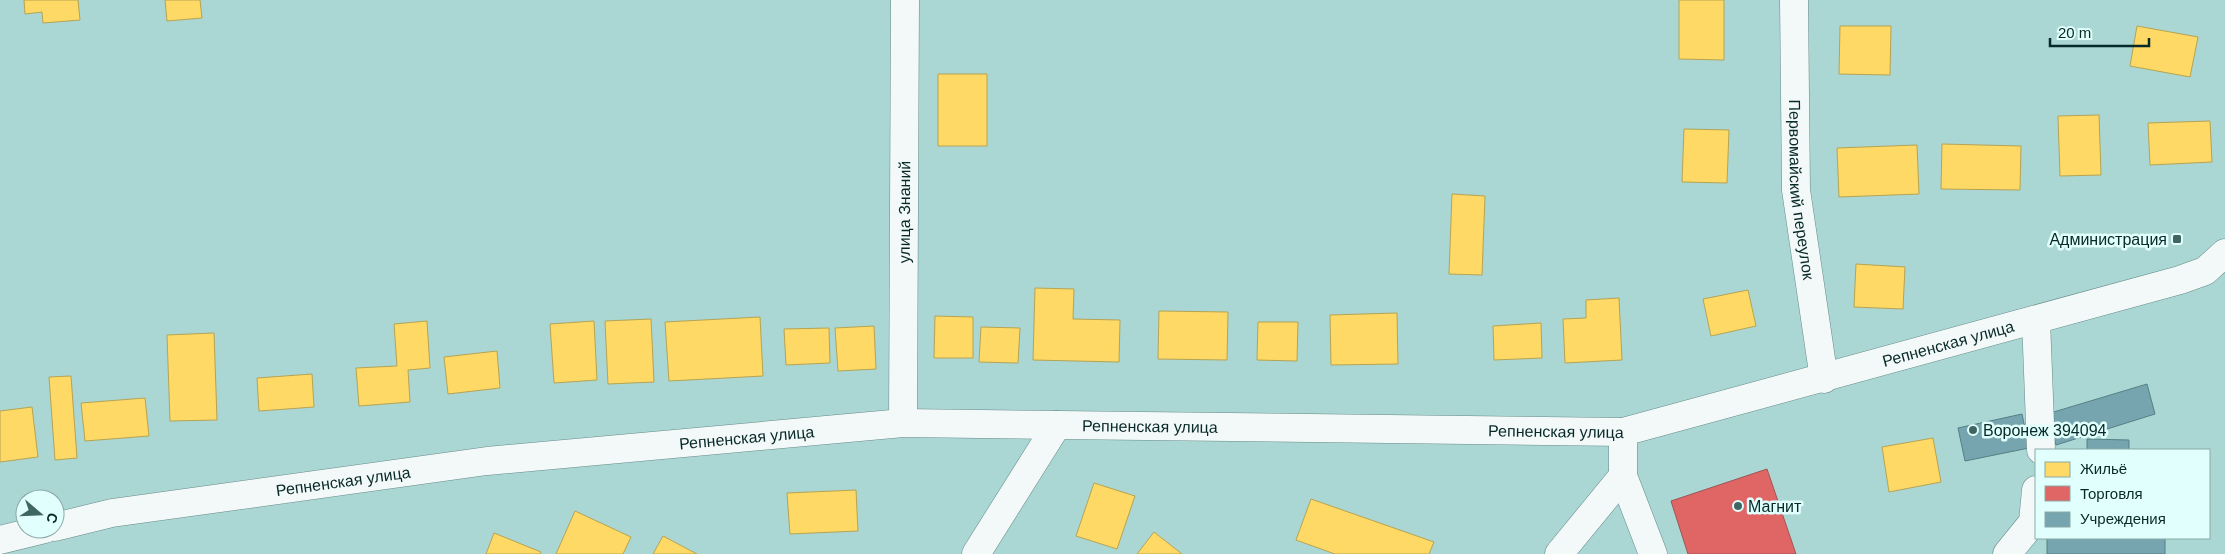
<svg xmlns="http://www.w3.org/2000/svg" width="2225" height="554" viewBox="0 0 2225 554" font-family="Helvetica,sans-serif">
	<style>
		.homes { fill: #ffd966; stroke: #b5a453 }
		.shops { fill: #e06666; stroke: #9f5453 }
		.public { fill: #76a5af; stroke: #558086 }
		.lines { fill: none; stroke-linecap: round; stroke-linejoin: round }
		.minor-casing { stroke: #668b89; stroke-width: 29 }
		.minor { stroke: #f2f9f8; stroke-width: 28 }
		.poi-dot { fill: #406664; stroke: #e1fffc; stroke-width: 2 }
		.labels { text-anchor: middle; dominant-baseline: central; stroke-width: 5; stroke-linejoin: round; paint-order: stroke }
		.street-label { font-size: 16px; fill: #072928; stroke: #e1fffc }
		.poi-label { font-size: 16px; fill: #072928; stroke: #e1fffc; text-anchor: start }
	</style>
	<rect width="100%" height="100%" fill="#aad6d3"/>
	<path class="homes" d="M24 0H78L80 20 43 23 42 12 25 14Z
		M165 0H200L202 18 167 21Z
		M1679 0H1724V60L1679 59Z
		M1840 26H1891L1890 75 1839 74Z
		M2137 26 2198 37 2190 77 2130 66Z
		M938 74H987V146H938Z
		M2099 115 2101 175 2060 176 2058 116Z
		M2210 121 2212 162 2150 165 2148 123Z
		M1684 129 1729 130 1727 183 1682 182Z
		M1942 144 2021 146 2020 190 1941 189Z
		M1917 145 1919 194 1839 197 1837 148Z
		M1452 194 1485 196 1482 275 1449 274Z
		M1856 264 1905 267 1903 309 1854 307Z
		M1035 288 1074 289 1073 319 1120 320 1119 362 1033 360Z
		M1748 290 1756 326 1711 336 1703 299Z
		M1619 298 1622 360 1565 363 1563 319 1586 318V300Z
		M1159 311 1228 312 1227 360 1158 359Z
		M1397 313 1398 364 1331 365 1330 315Z
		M935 316 973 317V358H934Z
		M760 317 763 376 669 381 665 322Z
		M651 319 654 382 608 384 605 321Z
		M427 321 430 368 408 370 410 402 359 406 356 368 397 366 394 324Z
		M594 321 597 380 554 383 550 324Z
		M1258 322H1298L1297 361 1257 360Z
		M1541 323 1542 358 1494 360 1493 326Z
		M874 326 876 369 838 371 835 328Z
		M981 327 1020 328 1018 363 979 362Z
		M829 328 830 363 786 365 784 329Z
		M214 333 217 420 170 421 167 335Z
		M497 351 500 388 448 394 444 357Z
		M312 374 314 407 259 411 257 378Z
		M71 376 77 458 55 460 49 377Z
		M145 398 149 436 85 441 81 403Z
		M32 407 38 457 0 462V411Z
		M1933 438 1941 482 1889 492 1882 447Z
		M1094 483 1135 496 1117 549 1076 536Z
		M856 490 858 531 790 534 787 493Z
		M1311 499 1434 542 1429 554H1335L1296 540Z
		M575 511 631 537 623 554H556Z
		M1154 532 1182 554H1137Z
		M494 533 541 552 540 554H486Z
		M663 536 697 554H653Z"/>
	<path class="shops" d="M1767 469 1796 554H1688L1671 501Z"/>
	<path class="public" d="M2147 384 2155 414 2056 445 2047 414Z
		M2022 414 2029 448 1965 461 1958 428Z
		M2087 439 2129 440V450H2087Z
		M2047 538H2165V554H2047Z"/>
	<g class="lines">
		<defs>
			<g id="minor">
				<path id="s1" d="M1794 0 1796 190 1824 379"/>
				<path d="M2036 320 2041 450"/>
				<path id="s2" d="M903 423 905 0"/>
				<path d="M1623 432V476L1653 554"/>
				<path id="s3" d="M55 527 112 513 487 461 903 423 1623 432 2180 280 2205 271 2225 253"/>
				<path d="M0 540 45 529"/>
				<path d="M976 554 1057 425"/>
				<path d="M1559 554 1623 476"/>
				<path d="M2007 554 2033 522 2036 490"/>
			</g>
		</defs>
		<use href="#minor" class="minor-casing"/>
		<use href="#minor" class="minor"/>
	</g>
	<g class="poi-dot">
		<rect x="2172" y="234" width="10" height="10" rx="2.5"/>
		<circle cx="1973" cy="430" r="5"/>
		<circle cx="1738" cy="506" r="5"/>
	</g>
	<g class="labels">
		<g class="street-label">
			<text stroke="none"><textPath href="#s1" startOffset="190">Первомайский переулок</textPath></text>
			<text stroke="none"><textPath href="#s2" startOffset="211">улица Знаний</textPath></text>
			<text stroke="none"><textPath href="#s3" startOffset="1912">Репненская улица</textPath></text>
			<text stroke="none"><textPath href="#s3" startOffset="1102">Репненская улица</textPath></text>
			<text stroke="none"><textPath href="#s3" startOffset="1508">Репненская улица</textPath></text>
			<text stroke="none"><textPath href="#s3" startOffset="698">Репненская улица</textPath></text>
			<text stroke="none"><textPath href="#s3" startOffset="292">Репненская улица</textPath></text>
		</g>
		<g class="poi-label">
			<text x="2167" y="239" text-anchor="end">Администрация</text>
			<text x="1983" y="430">Воронеж 394094</text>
			<text x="1748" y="506">Магнит</text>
		</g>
	</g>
	<rect x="2035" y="449" width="175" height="90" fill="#e1fffc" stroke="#8aa9a7"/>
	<rect x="2045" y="462" width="25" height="15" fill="#ffd966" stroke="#8aa9a7"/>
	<text x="2080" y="474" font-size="15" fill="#072928">Жильё</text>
	<rect x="2045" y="486" width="25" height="15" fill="#e06666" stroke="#8aa9a7"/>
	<text x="2080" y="499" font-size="15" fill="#072928">Торговля</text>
	<rect x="2045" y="512" width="25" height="15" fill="#76a5af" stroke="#8aa9a7"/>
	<text x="2080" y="524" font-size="15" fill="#072928">Учреждения</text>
	<g transform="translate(40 514) rotate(109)"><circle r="24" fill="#e1fffc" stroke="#8aa9a7"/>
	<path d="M0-4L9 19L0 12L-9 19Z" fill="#406664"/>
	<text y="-8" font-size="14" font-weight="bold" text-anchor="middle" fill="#072928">С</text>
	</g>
	<path d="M2050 38v8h99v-8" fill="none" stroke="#072928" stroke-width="2.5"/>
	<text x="2058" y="38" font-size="15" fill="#072928" stroke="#e1fffc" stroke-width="4" paint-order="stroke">20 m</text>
</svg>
